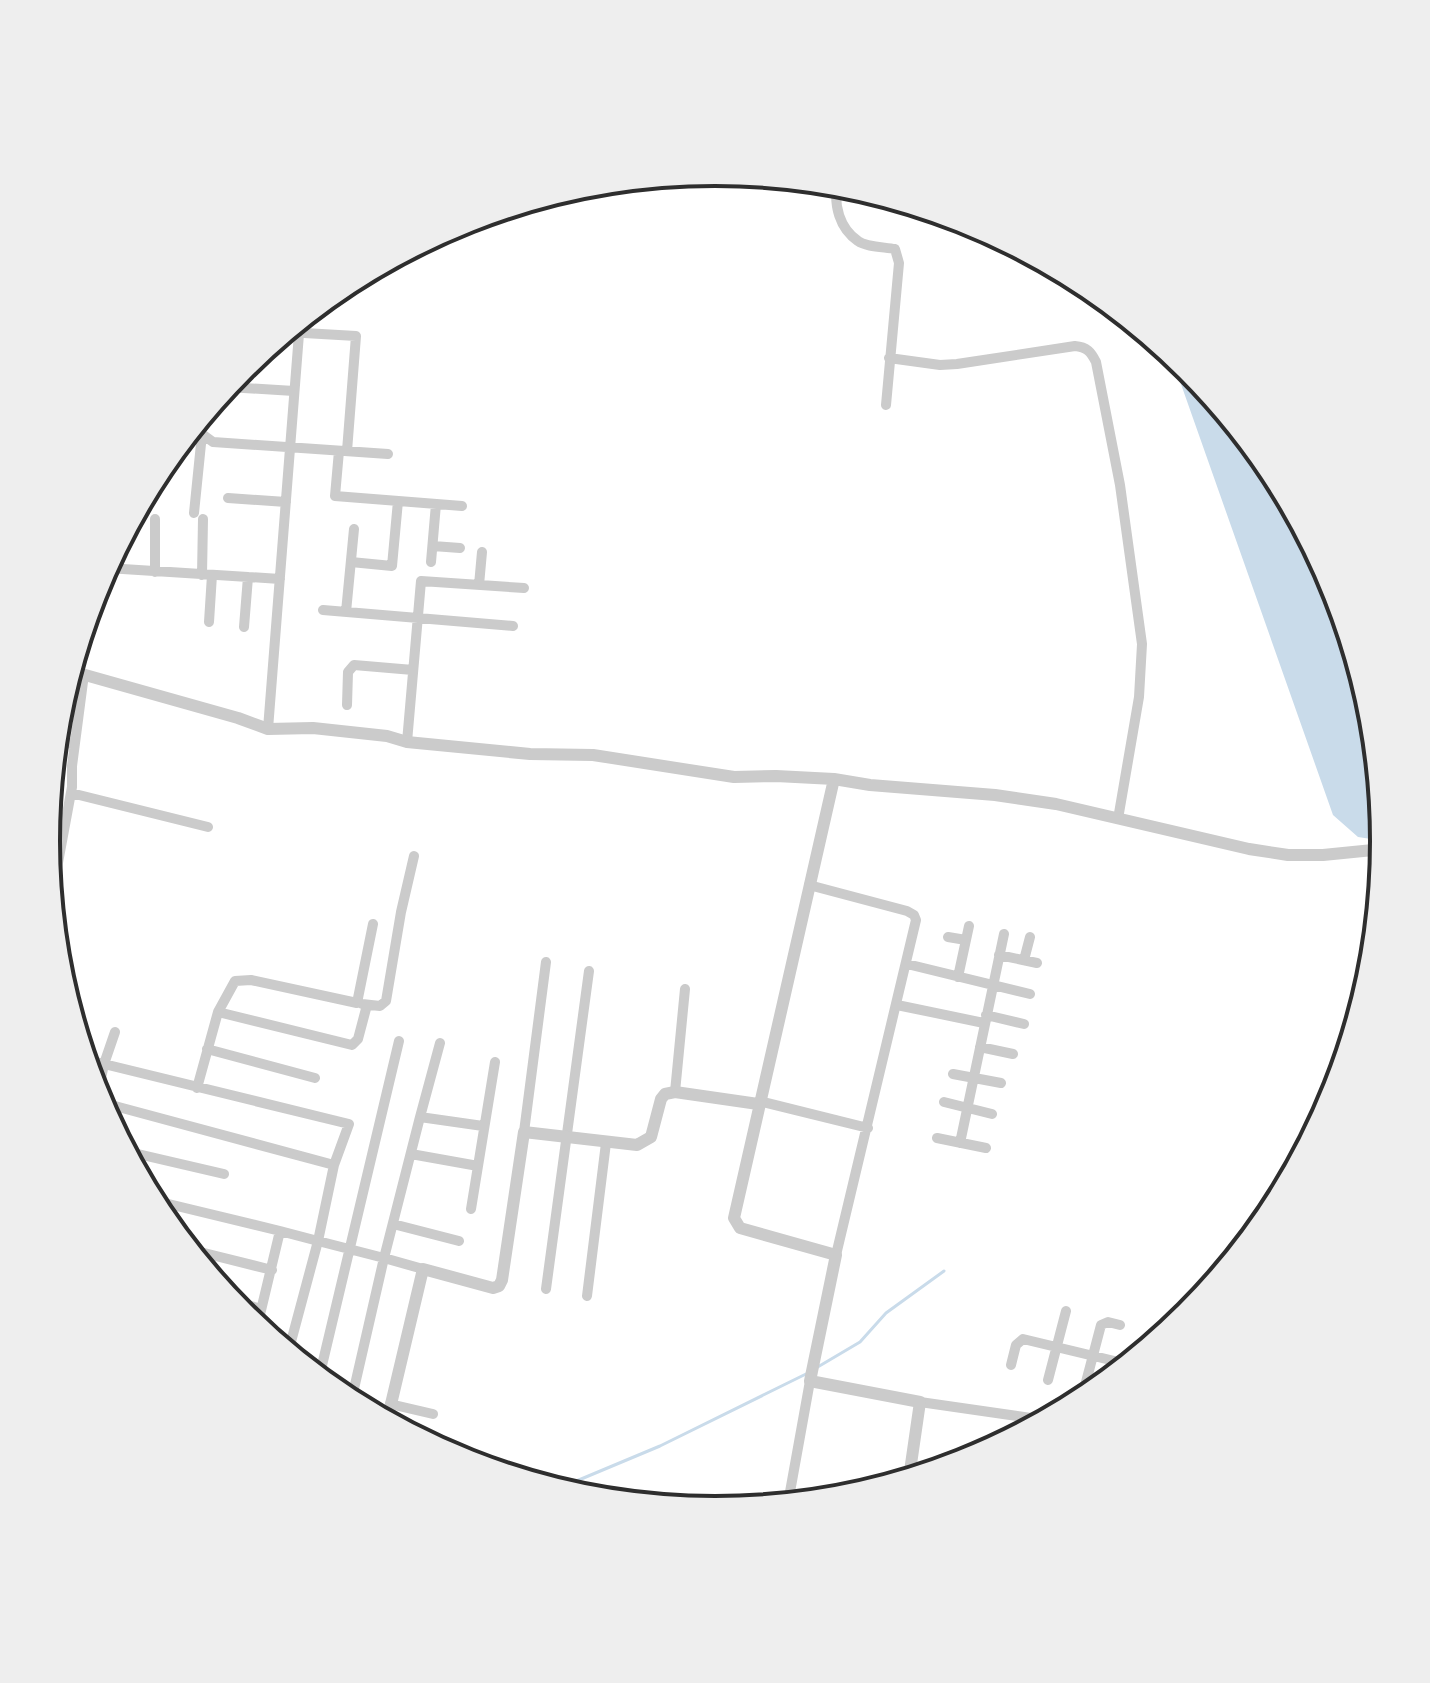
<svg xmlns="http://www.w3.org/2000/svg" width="1430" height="1683" viewBox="0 0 1430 1683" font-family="'Noto Sans',sans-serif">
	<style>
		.water { fill: #c9dbea }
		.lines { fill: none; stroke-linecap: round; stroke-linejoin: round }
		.stream { stroke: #c9dbea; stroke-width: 3 }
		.minor { stroke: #cbcbcb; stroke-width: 10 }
		.tertiary { stroke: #cbcbcb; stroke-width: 12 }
		.rim { fill: none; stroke: #2e2e2e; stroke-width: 4 }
	</style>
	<rect width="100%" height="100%" fill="#fff"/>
	<path class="water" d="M1170 353 1188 369 1272 470 1325 570 1338 618 1357 664 1371 711 1384 841 1358 837 1333 815Z"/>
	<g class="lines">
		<path class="stream" d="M816 1368 860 1342 886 1313 944 1271
			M569 1493 574 1482 660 1446 806 1374"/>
		<path class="minor" d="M837 185C834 205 839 228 858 241 866 247 884 247 895 249L899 263 886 405
			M410 250 422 251
			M287 332 356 336 347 451
			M889 358 940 365 957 364 1075 346C1087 347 1091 352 1096 362L1120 485 1142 644 1139 697 1118 819
			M227 387 294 391
			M191 431 202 434 213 442 388 454
			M339 451 335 496 462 506
			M149 488H153V480
			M228 498 286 502
			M194 513 202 434
			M433 546 460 548
			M351 562 392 566 398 501
			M431 562 436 504
			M107 568 280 579
			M155 572V519
			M202 575 203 519
			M479 585 482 552
			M323 610 513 626
			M346 612 354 529
			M209 622 212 575
			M244 627 248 577
			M347 705 348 672 354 665 413 670
			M268 729 300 321
			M56 742 74 744
			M407 742 421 581 524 588
			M71 793 208 827
			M49 874 57 868 72 787V766L84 674
			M809 885 907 911 914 915 916 920 836 1255
			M948 937 966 940
			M999 955 1037 963
			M1024 960 1030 937
			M907 964 1030 994
			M958 977 969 926
			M362 1004 380 1006 386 1001 401 912 414 856
			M897 1005 984 1023
			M218 1012 352 1045 358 1039 367 1005
			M986 1015 1024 1024
			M440 1043 420 1117 483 1126
			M980 1047 1013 1054
			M207 1049 315 1078
			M86 1060 104 1064 115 1032
			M953 1074 1001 1083
			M197 1088 218 1012 235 981 251 980 357 1003 373 924
			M675 1092 685 989
			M97 1098 104 1064 349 1124 334 1165 318 1241 280 1231 257 1327
			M759 1101 868 1128
			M100 1102 334 1165
			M944 1102 992 1114
			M420 1117 384 1258 423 1269
			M524 1132 546 962
			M937 1138 986 1148
			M960 1143 1004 934
			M125 1151 224 1174
			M411 1154 478 1166
			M152 1200 280 1231
			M471 1209 495 1062
			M393 1224 459 1241
			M188 1249 272 1270
			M546 1289 589 971
			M587 1296 606 1143
			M230 1300 261 1309
			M288 1353 318 1241 384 1258 351 1402
			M1011 1365 1016 1345 1023 1339 1127 1364
			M319 1378 399 1041
			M1048 1380 1066 1311
			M1081 1401 1101 1325 1108 1322 1120 1325
			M920 1402 1045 1420
			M390 1404 433 1414
			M788 1503 810 1381"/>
		<path class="tertiary" d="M71 671 238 718 268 729 313 728 387 736 407 742 530 754 593 755 734 777 776 776 834 779 870 785 995 795 1056 804 1249 849 1288 855H1323L1383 849
			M834 779 734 1218 740 1228 836 1255 810 1381 920 1402 909 1478
			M387 1421 423 1269 493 1288 499 1286 502 1280 524 1132 637 1145 651 1137 661 1099 665 1094 675 1092 758 1104"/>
	</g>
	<path d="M0 0H1430V1683H0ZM60 841a655 655 0 1 1 1310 0a655 655 0 1 1-1310 0Z" fill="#eee" fill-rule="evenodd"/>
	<path class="rim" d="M60 841a655 655 0 1 1 1310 0a655 655 0 1 1-1310 0Z"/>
</svg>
